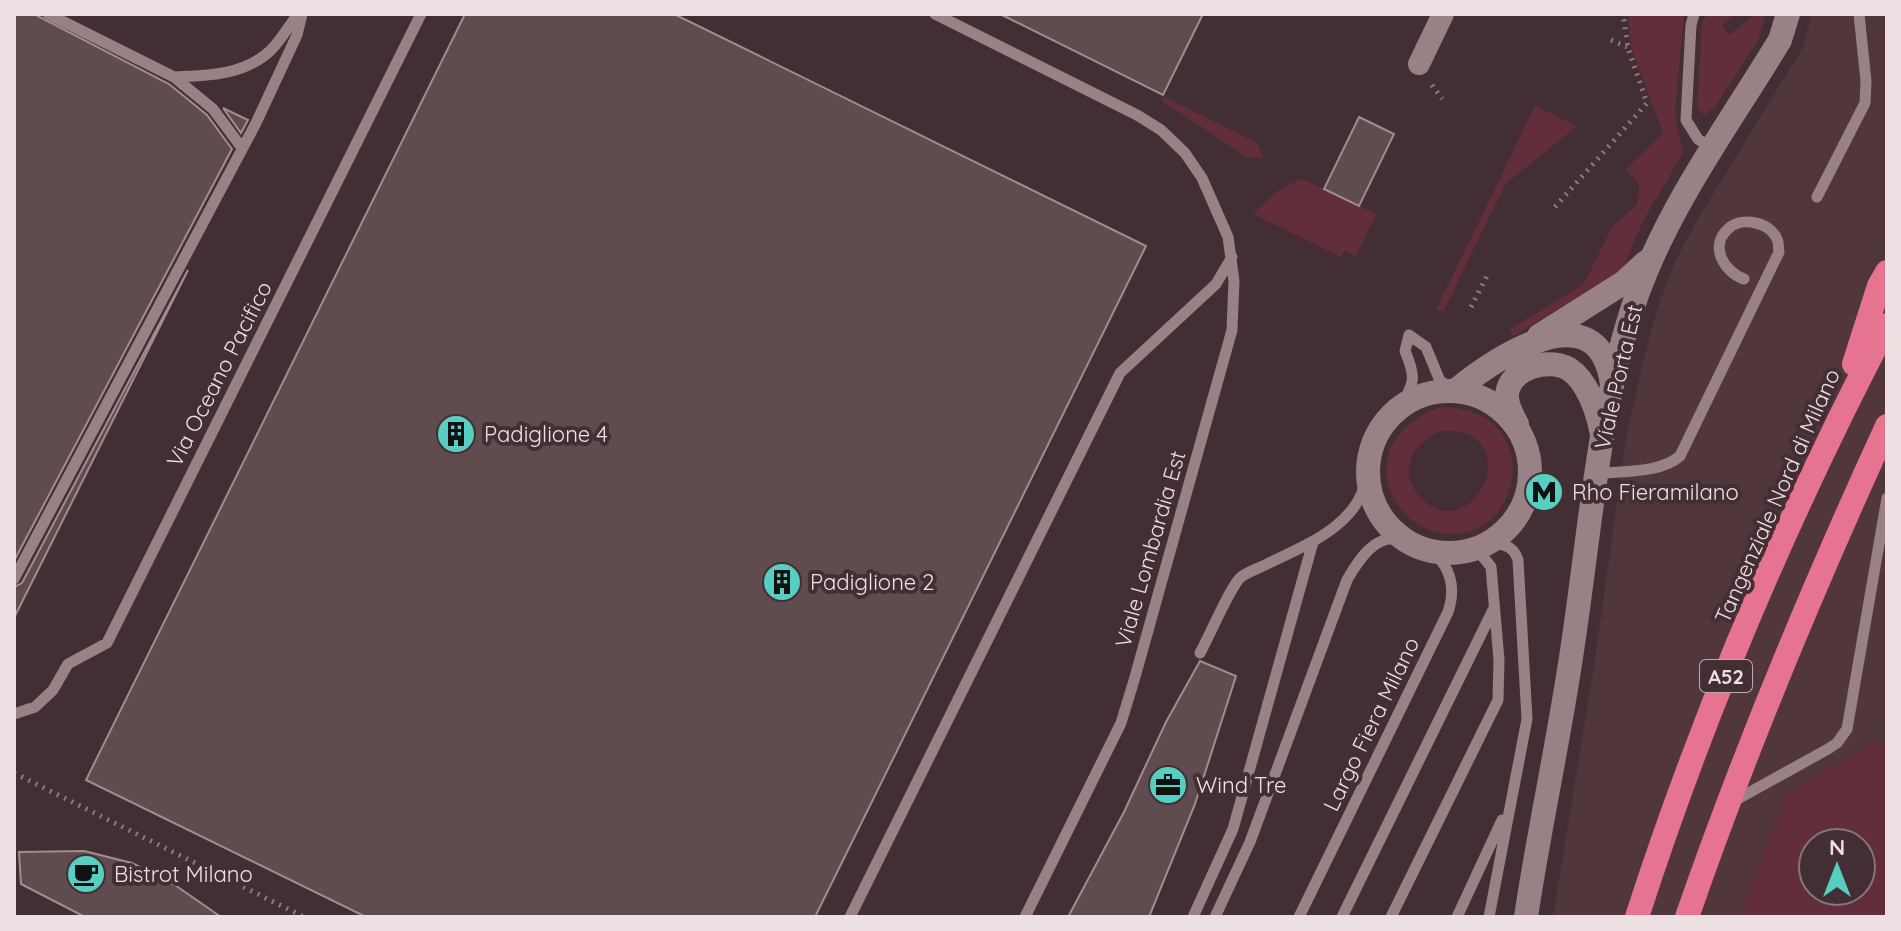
<svg xmlns="http://www.w3.org/2000/svg" width="1901" height="931" viewBox="0 0 1901 931" font-family="Quicksand,sans-serif">
	<style>
		.built { fill: #51363c; fill-rule: evenodd }
		.green { fill: #632e3b; fill-rule: evenodd }
		.building { fill: #604b4e; stroke: #a38b8f; stroke-width: 2 }
		.lines { fill: none; stroke-linecap: round; stroke-linejoin: round }
		.path { stroke: #8b7a7e; stroke-width: 5; stroke-dasharray: 2 6; stroke-linecap: butt }
		.lane { stroke: #998185; stroke-width: 11 }
		.street { stroke: #998185; stroke-width: 22 }
		.secondary { stroke: #998185; stroke-width: 24 }
		.highway { stroke: #e6738f; stroke-width: 24 }
		.labels { text-anchor: middle; dominant-baseline: central; stroke-width: 8; stroke-linejoin: round; paint-order: stroke }
		.shield { fill: #432f33; stroke: #baabae; stroke-width: 2 }
		.shield-label { font-size: 20px; font-weight: bold; fill: #ede0e2 }
		.street-label { font-size: 22px; fill: #ede0e2; stroke: #432f33 }
		.poi-label { font-size: 22px; fill: #ede0e2; stroke: #432f33; text-anchor: start }
	</style>
	<rect width="100%" height="100%" fill="#432f33"/>
	<path class="built" d="M1812 14H1887V917H1553L1595 659 1627 432 1646 350 1660 301 1677 258 1699 217 1802 49ZM1813 843H1861V891H1813Z"/>
	<path class="green" d="M1628 14H1684L1675 112 1678 134 1684 151 1642 223 1624 266 1610 277 1514 336 1509 330 1584 284 1612 227 1638 204 1639 185 1626 169 1663 133 1631 47Z
		M1707 14H1736L1722 25 1730 35 1754 14H1765L1759 38 1715 107 1704 115 1697 108 1702 23Z
		M1164 97 1257 143 1263 157 1248 158 1162 101Z
		M1535 106 1577 126 1505 184 1444 311 1436 310Z
		M1302 179 1376 214 1356 256 1345 251 1341 257 1253 214 1280 189Z
		M1443 407C1549 410 1522 547 1442 533 1428 530 1415 525 1405 514 1366 471 1392 421 1443 407ZM1445 430C1531 433 1471 551 1420 497 1395 470 1415 439 1445 430Z
		M1875 742 1887 748V917H1739L1788 793ZM1861 843V891H1813V843Z"/>
	<path class="building" d="M14 14H34L169 84 207 115 232 149 14 561Z
		M465 14H674L1146 246 815 917H366L86 780Z
		M1000 14H1203L1163 95Z
		M223 108 248 120 241 133Z
		M1359 117 1394 134 1359 206 1324 189Z
		M188 270 14 618V587L22 583Z
		M1200 661 1236 676 1195 804 1149 917H1068L1124 812 1166 722Z
		M84 851 132 863 175 885 221 917H85L21 884 19 852Z"/>
	<g class="lines">
		<path class="path" d="M1611 40 1627 47
			M1432 85 1442 99
			M1555 207 1647 103 1628 48 1623 14
			M1471 307 1488 274
			M14 773 304 917"/>
		<path class="lane" d="M48 14 174 77 213 109 242 148
			M935 14 1137 115 1161 130 1185 153 1202 178 1228 237 1234 281 1232 330 1135 677 1121 723 1025 917
			M1694 14 1691 25 1686 120 1698 139 1712 149
			M174 77C208 76 245 75 271 50 281 40 289 26 298 14
			M1817 197 1865 103 1866 81 1859 14
			M1401 406C1415 382 1416 377 1405 351L1409 335 1426 347 1440 381 1456 390
			M1597 474C1624 470 1659 474 1680 456L1779 252C1778 248 1779 243 1777 239 1770 222 1741 216 1728 229 1709 246 1724 272 1744 279
			M1485 545C1501 543 1513 544 1518 560L1527 719 1489 917
			M14 579 256 123 297 35 302 14
			M1200 653C1208 639 1231 585 1241 577 1249 571 1260 568 1269 563 1309 544 1364 522 1367 471
			M14 714 35 707 53 690 68 664 107 643 421 14
			M1734 801 1828 749 1837 743 1847 729 1887 498
			M850 917 1120 373 1216 284 1232 257
			M1193 917 1233 829 1313 542
			M1215 917 1250 842 1347 580C1359 559 1376 532 1404 540
			M1299 917 1448 612C1456 588 1451 565 1430 551
			M1342 917 1493 610
			M1391 917 1498 700 1499 660 1491 567 1480 553 1468 552
			M1457 917 1502 820"/>
		<path class="street" d="M1419 64 1443 14"/>
		<path class="secondary" d="M1539 336 1623 283 1646 262
			M1456 390C1496 358 1598 288 1612 384
			M1368 472a81 81 0 1 1 162 0a81 81 0 1 1-162 0Z
			M1517 424C1512 415 1506 405 1507 394 1510 368 1548 357 1569 369 1587 381 1597 410 1601 430
			M1526 917C1540 823 1561 731 1574 637 1591 522 1599 403 1638 292 1671 202 1731 121 1780 40L1788 14"/>
		<path class="highway" d="M1854 364 1879 286 1887 272
			M1637 917C1703 713 1788 514 1887 325
			M1687 917C1745 750 1813 587 1887 426"/>
	</g>
	<defs>
		<symbol id="building-disc" viewBox="-11 -11 22 22"><circle r="9.5" fill="#57cec2" stroke="#432f33"/><path d="M-4-6H4V6H1V3H-1V6H-4ZM-2.5-4.3h1.7v1.8h-1.7ZM.8-4.3h1.7v1.8H.8ZM-2.5-1h1.7V.8h-1.7ZM.8-1h1.7V.8H.8Z" fill="#111"/></symbol>
		<symbol id="metro-disc" viewBox="-11 -11 22 22"><circle r="9.5" fill="#57cec2" stroke="#432f33"/><path d="M-5.5 5V-5H-3L0 0L3-5H5.5V5H3V-.5L0 4L-3-.5V5Z" fill="#111"/></symbol>
		<symbol id="office-disc" viewBox="-11 -11 22 22"><circle r="9.5" fill="#57cec2" stroke="#432f33"/><path d="M-6-3h4V-5.5h4V-3h4V5H-6ZM-1-4.5V-3h2v-1.5ZM-6 0V1H6V0Z" fill="#111"/></symbol>
		<symbol id="cafe-disc" viewBox="-11 -11 22 22"><circle r="9.5" fill="#57cec2" stroke="#432f33"/><path d="M-5.5-4.5H6V0H3Q3 3.5 0 3.5H-2.5Q-5.5 3.5-5.5 0ZM3-3.2v2h1.7v-2ZM-6 4.5H4V6H-6Z" fill="#111"/></symbol>
	</defs>
	<g fill-rule="evenodd">
		<use href="#building-disc" x="434" y="412" width="44" height="44"/>
		<use href="#metro-disc" x="1522" y="470" width="44" height="44"/>
		<use href="#building-disc" x="760" y="560" width="44" height="44"/>
		<use href="#office-disc" x="1146" y="763" width="44" height="44"/>
		<use href="#cafe-disc" x="64" y="852" width="44" height="44"/>
	</g>
	<g class="labels">
		<rect class="shield" x="1700" y="660" width="52" height="32" rx="6"/>
		<g class="shield-label">
			<text x="1726" y="676">A52</text>
		</g>
		<g class="street-label">
			<text transform="translate(219 374) rotate(-63)">Via Oceano Pacifico</text>
			<text transform="translate(1618 377) rotate(-77)">Viale Porta Est</text>
			<text transform="translate(1777 496) rotate(-66)">Tangenziale Nord di Milano</text>
			<text transform="translate(1150 549) rotate(-74)">Viale Lombardia Est</text>
			<text transform="translate(1371 724) rotate(-64)">Largo Fiera Milano</text>
		</g>
		<g class="poi-label">
			<text x="484" y="434">Padiglione 4</text>
			<text x="1572" y="492">Rho Fieramilano</text>
			<text x="810" y="582">Padiglione 2</text>
			<text x="1196" y="785">Wind Tre</text>
			<text x="114" y="874">Bistrot Milano</text>
		</g>
	</g>
	<rect width="1901" height="931" fill="none" stroke="#ede0e2" stroke-width="32"/>
	<g transform="translate(1837 867)"><circle r="38" fill="#432f33" stroke="#877679" stroke-width="2"/>
	<path d="M0-6L14 30L0 20L-14 30Z" fill="#57cec2"/>
	<text y="-12" font-size="22" font-weight="bold" text-anchor="middle" fill="#ede0e2">N</text>
	</g>
</svg>
